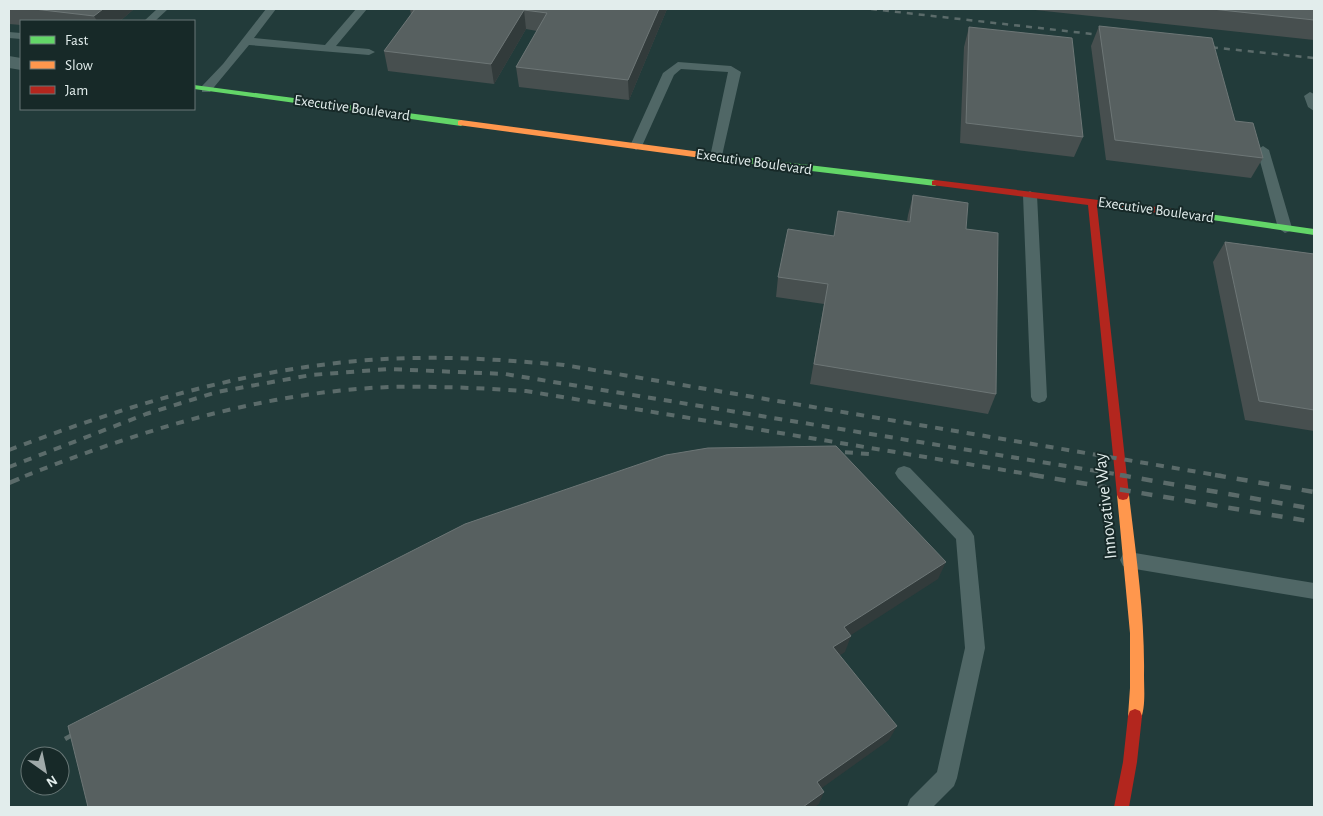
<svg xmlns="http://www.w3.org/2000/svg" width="1323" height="816" viewBox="0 0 1323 816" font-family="'Alegreya Sans',sans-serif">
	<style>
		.built { fill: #223b3a; fill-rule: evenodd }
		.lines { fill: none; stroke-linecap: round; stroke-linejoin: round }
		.lane { fill: #506766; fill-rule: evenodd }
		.street { fill: #506766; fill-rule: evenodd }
		.fast { fill: #63d668; fill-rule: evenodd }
		.slow { fill: #ff974d; fill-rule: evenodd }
		.jam { fill: #b3261e; fill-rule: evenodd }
		.rail-far2 { stroke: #5b6b6a; stroke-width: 2.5; stroke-dasharray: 6 6; stroke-linecap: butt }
		.rail-far1 { stroke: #5b6b6a; stroke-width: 4; stroke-dasharray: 8 8; stroke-linecap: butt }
		.rail { stroke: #5b6b6a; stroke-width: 4.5; stroke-dasharray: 11 11; stroke-linecap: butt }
		.wall { fill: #474f4f }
		.shaded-wall { fill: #323b3b }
		.building { fill: #576060; stroke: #6d7676 }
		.labels { text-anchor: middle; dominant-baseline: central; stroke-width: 4; stroke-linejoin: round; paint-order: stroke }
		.far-street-label { font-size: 15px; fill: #e2edec; stroke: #172928 }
		.street-label { font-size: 18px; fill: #e2edec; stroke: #172928 }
	</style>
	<rect width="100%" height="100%" fill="#242f2e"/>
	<path class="built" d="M9 9H1314V807H9ZM21 21H194V109H21ZM30 756H60V786H30Z"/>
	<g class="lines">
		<path class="lane" d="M157 9H168L155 21H144Z
			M266 9H276L254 38 325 45 356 9H367L336 46 369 49 375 52 369 55 249 45 210 92H202V86L223 64Z
			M9 32 21 33V39L9 38Z
			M678 62 731 66 741 72 721 160 716 161 710 157 728 72 681 69 674 75 642 146 636 150 630 146 663 73Z
			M1310 92 1314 94V111L1308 107 1304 96Z
			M1263 146 1269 150 1292 228 1290 231 1285 233 1278 228 1257 150Z
			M1030 191 1037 195 1047 397 1045 401 1039 403 1033 401 1031 397 1023 195Z
			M904 466 910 468 971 531 974 536 985 648 957 778 954 786 933 807H907L910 799 937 772 965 648 956 539 898 478 895 473 898 468Z
			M1129 552 1314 583V599L1129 568 1123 566 1120 560 1123 554Z"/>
		<path class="street" d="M9 56 21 58V70L9 68Z"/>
		<path class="fast" d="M194 85 461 120 465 123 461 126 194 89Z
			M716 154 935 180 940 183 935 186 713 159V155Z
			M1181 210 1314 229V235L1178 215 1176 213Z"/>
		<path class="slow" d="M461 120 716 154 720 157 716 160 458 125V121Z
			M1123 490 1127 491 1129 495C1136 555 1145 615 1144 675 1144 689 1146 708 1140 721L1135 723 1130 721 1128 716 1130 688V633L1117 495 1119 491Z"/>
		<path class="jam" d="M935 180 1181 210 1186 213 1181 216 1097 206 1129 495 1127 499 1123 500 1119 499 1117 495 1088 205 932 185V181Z
			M1135 709 1140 711 1142 716 1137 762 1129 807H1114L1123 762 1128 716 1130 711Z"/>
		<path class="rail-far2" d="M871 9 1110 36
			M1200 46 1314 58"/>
		<path class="rail-far1" d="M9 450C141 400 278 359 420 358 469 357 516 361 564 365L1222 476
			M829 451 869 454
			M9 467 146 414 217 392 311 375 388 369 505 374 1127 476
			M25 476C142 430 263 392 389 387 435 386 480 388 526 391L1040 476"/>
		<path class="rail" d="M1033 475 1314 522
			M1120 475 1314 509
			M1215 475 1314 492
			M9 483 28 475
			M65 739 83 729"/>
	</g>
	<path class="wall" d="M9 9H134L120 21H21V25L9 24Z
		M410 9H667L629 100 519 87 516 67 537 31 526 29 494 84 388 71 384 51 411 15Z
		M1026 9H1314V40Z
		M1099 26 1235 121 1263 158 1251 178 1106 160 1091 46Z
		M969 27 1083 137 1074 157 960 143 964 47Z
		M913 195 966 229 996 394 988 414 810 384 824 304 776 297 778 277 834 236 907 221 908 215Z
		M1225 242 1314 254V431L1245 420 1213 262Z"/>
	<path class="shaded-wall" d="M103 9H134L120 21H97L94 16Z
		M659 9H667L629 100 628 80Z
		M524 10 526 29 494 84 491 64Z
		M946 562 938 579 848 637 851 636 845 652 828 663 833 647 844 627Z
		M897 726 889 740 812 795 817 782Z
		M824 792 819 804 815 807H803Z"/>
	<path class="building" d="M34 9H103L94 16Z
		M415 9H659L628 80 516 67 547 13 524 10 491 64 384 51Z
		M1212 9H1314V20Z
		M1099 26 1212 38 1235 121 1253 123 1263 158 1115 140Z
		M969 27 1072 38 1083 137 966 123Z
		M913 195 968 203 966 229 998 233 996 394 814 364 828 284 778 277 788 229 834 236 838 211 910 222Z
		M1225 242 1314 254V410L1259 401Z
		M836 446 946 562 844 627 851 636 833 647 897 726 817 782 824 792 803 807H88L68 726 465 524 666 455 708 448Z"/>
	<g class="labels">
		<g class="far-street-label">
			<text transform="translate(352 108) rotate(8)">Executive Boulevard</text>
			<text transform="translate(754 162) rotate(8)">Executive Boulevard</text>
			<text transform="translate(1156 210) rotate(8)">Executive Boulevard</text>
		</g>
		<g class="street-label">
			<text transform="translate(1106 506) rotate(-96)">Innovative Way</text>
		</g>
	</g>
	<rect width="1323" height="816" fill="none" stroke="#e2edec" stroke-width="20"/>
	<rect x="20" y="20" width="175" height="90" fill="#172928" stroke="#687776"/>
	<rect x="30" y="36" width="25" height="8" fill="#63d668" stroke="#687776"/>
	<text x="65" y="45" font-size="15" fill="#e2edec">Fast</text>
	<rect x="30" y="61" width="25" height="8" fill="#ff974d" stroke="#687776"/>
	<text x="65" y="70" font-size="15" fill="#e2edec">Slow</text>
	<rect x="30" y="86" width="25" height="8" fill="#b3261e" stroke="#687776"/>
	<text x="65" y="95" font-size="15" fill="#e2edec">Jam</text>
	<g transform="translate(45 771) rotate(147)"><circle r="24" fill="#172928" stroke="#687776"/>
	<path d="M0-4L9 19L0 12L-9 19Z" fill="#a0aaaa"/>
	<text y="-8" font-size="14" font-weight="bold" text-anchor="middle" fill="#e2edec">N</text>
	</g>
</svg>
